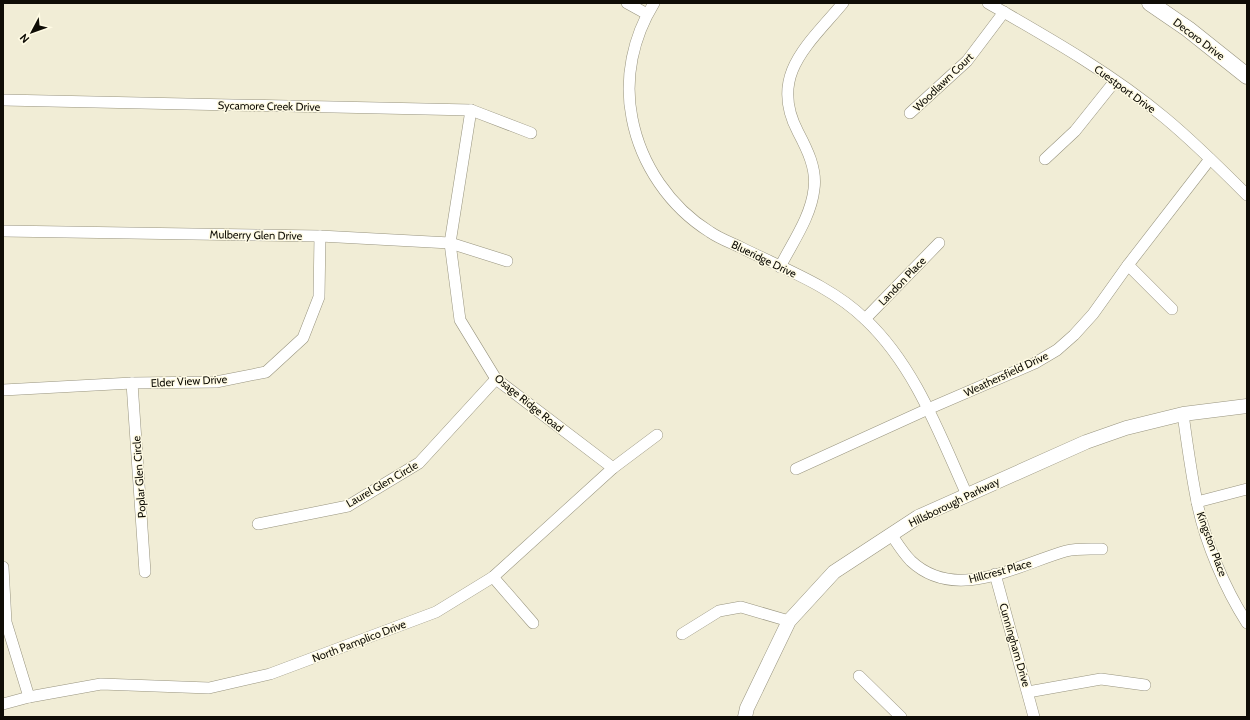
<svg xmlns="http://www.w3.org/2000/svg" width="1250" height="720" font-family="Cabin,sans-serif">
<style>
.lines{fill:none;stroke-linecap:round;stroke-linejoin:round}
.minor-casing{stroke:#98947f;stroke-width:12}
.tertiary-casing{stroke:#98947f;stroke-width:15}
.secondary-casing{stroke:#98947f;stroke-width:17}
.minor{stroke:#fff;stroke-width:11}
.tertiary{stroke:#fff;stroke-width:14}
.secondary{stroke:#fff;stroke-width:16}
.labels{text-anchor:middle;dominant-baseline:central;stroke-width:3;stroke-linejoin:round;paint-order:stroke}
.street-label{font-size:11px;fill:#0f0d06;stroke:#fffbe4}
</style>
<rect width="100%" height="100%" fill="#f1edd6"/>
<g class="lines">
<defs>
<g id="minor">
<polyline points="627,3 647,14"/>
<path d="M654,3C633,37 624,78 632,118C641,165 670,207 710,232C720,239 732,243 742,248C784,269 831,286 865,319C915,366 939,433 967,495"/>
<path d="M988,3C1049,38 1111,73 1165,118C1194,142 1221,169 1247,195"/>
<polyline points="3,100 471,110 531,133"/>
<polyline points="471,110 450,243 460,320 496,379 613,468"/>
<polyline points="910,113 967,61 1004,12"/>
<polyline points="1045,159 1075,131 1115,81"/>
<polyline points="3,231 320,236 450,243 507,261"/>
<polyline points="1128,265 1172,309"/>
<path d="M780,267C792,243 811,217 814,189C817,169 807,149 798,132C768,75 809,44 843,3"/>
<polyline points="865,319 939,243"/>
<polyline points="132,383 145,572"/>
<polyline points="3,390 132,383 216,382 266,372 303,338 319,297 320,236"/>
<path d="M1183,414C1187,443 1191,473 1197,502C1205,542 1225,589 1247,623"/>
<polyline points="796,469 928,409 1035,363 1057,350 1074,335 1093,314 1128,265 1210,159"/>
<polyline points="1197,502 1247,489"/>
<polyline points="258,524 348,506 419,463 496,379"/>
<path d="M891,534C897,543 903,553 911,561C956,603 1017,565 1066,551C1077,548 1091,549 1102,549"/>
<polyline points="3,567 6,622 29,697"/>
<polyline points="995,574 1034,717"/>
<polyline points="493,577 533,623"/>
<polyline points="682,634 719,611 741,607 789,621"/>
<polyline points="859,676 901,717"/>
<polyline points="1028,692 1101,679 1145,685"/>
<polyline points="3,704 29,697 101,684 209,688 270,674 436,612 493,577 613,468 657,435"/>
</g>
<polyline id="tertiary" points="745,717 747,708 789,621 834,572 918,517 1086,442 1126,428 1183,414 1247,406"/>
<polyline id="secondary" points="1150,3 1188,29 1247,76"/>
</defs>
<use href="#minor" class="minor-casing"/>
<use href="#tertiary" class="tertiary-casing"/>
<use href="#secondary" class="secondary-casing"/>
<use href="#minor" class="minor"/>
<use href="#tertiary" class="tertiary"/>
<use href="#secondary" class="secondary"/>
</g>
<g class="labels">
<g class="street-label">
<text transform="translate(1199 39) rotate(37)">Decoro Drive</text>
<text transform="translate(943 82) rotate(-44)">Woodlawn Court</text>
<text transform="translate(1125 89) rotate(36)">Cuestport Drive</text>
<text transform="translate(269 106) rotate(1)">Sycamore Creek Drive</text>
<text transform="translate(256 235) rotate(1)">Mulberry Glen Drive</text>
<text transform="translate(764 259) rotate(26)">Blueridge Drive</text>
<text transform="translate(902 281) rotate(-46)">Landon Place</text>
<text transform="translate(1006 374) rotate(-25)">Weathersfield Drive</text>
<text transform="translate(189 381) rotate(-3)">Elder View Drive</text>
<text transform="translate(529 403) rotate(39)">Osage Ridge Road</text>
<text transform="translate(139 477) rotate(-94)">Poplar Glen Circle</text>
<text transform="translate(382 484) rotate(-30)">Laurel Glen Circle</text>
<text transform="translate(954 502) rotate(-26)">Hillsborough Parkway</text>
<text transform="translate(1212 544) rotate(70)">Kingston Place</text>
<text transform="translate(1000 571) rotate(-15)">Hillcrest Place</text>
<text transform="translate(359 641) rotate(-21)">North Pamplico Drive</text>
<text transform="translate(1015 645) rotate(74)">Cunningham Drive</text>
</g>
</g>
<rect width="1250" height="720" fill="none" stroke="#0f0d06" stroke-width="8"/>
<g transform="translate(32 32) rotate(229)" stroke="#fffbe4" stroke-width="3" paint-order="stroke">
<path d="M0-3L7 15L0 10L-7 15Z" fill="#0f0d06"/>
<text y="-6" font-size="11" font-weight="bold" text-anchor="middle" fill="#0f0d06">N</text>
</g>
</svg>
